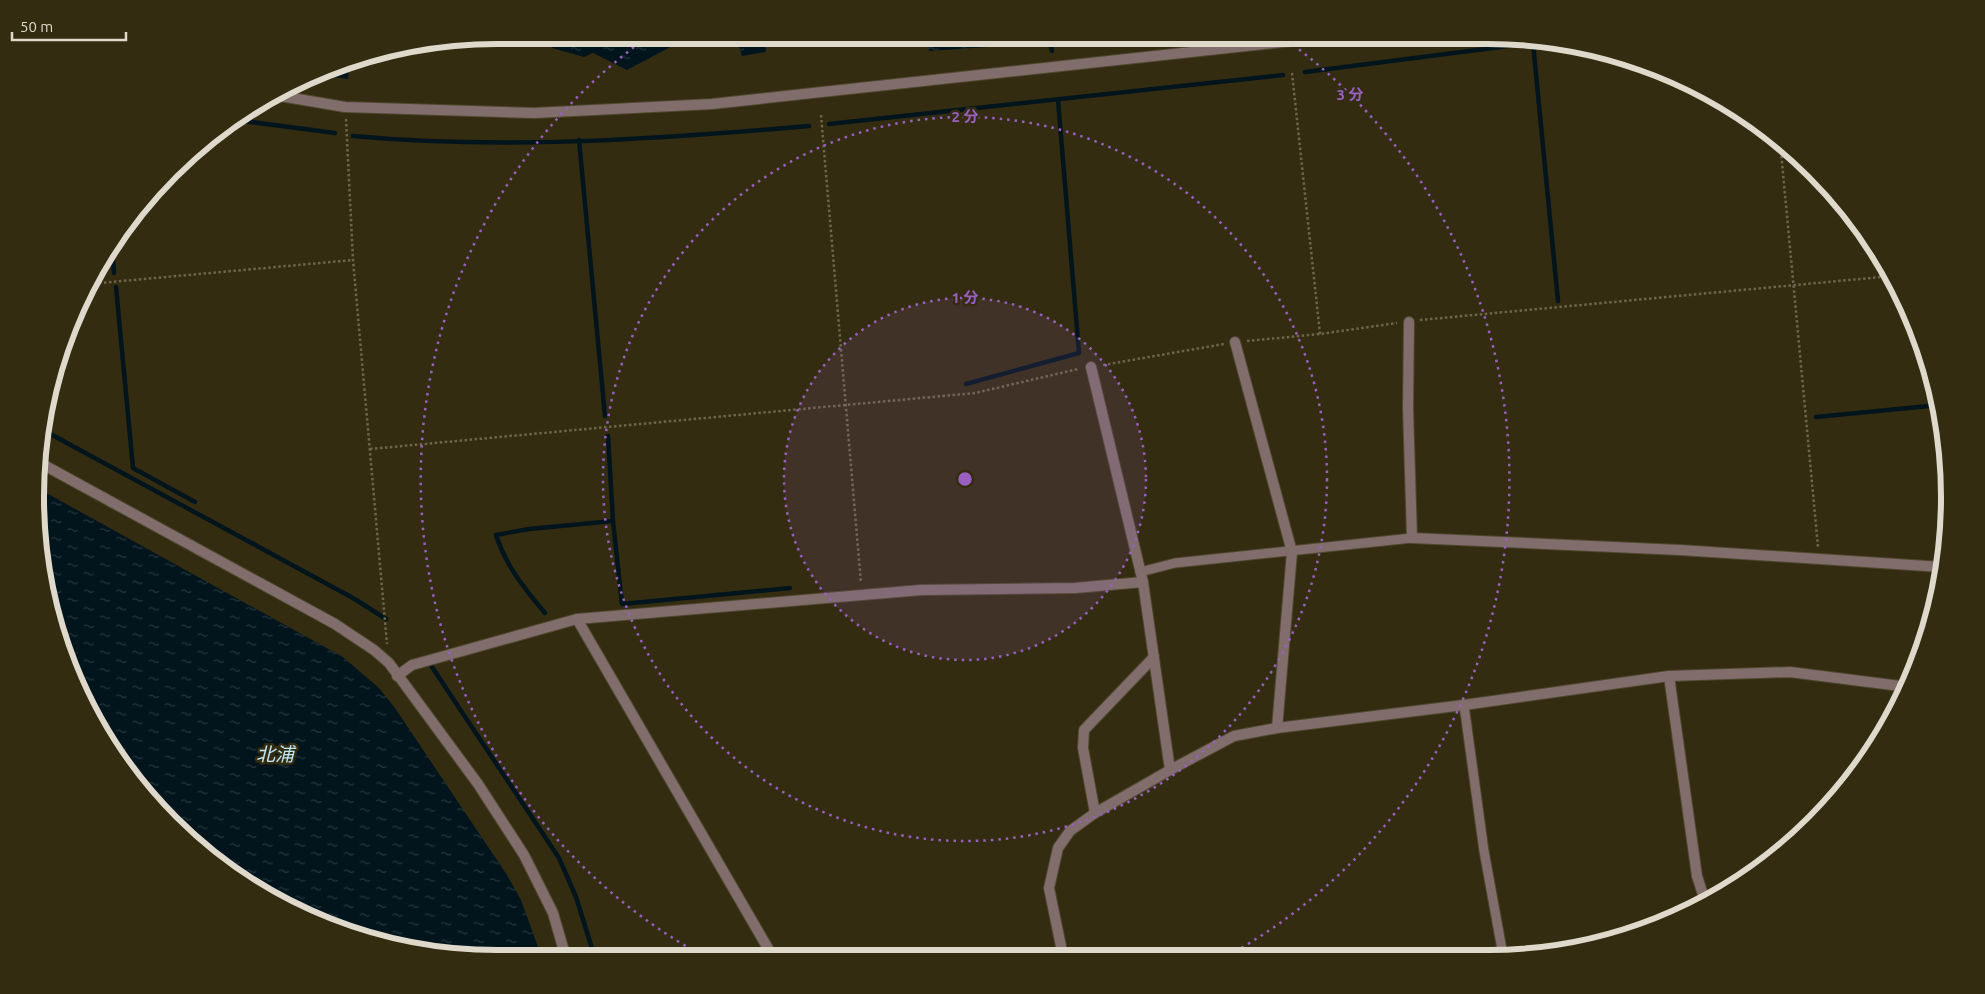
<svg xmlns="http://www.w3.org/2000/svg" width="1985" height="994" font-family="Ubuntu,'Noto Sans JP',sans-serif">
<style>
.water{fill:url(#water-ripples)}
.lines{fill:none;stroke-linecap:round;stroke-linejoin:round}
.stream{stroke:#02151d;stroke-width:4.5}
.service-casing{stroke:#4f482f;stroke-width:11}
.minor-casing{stroke:#4f482f;stroke-width:12}
.path{stroke:#6d664f;stroke-width:2.5;stroke-dasharray:2.5 2.5;stroke-linecap:butt}
.service{stroke:#806d6c;stroke-width:9}
.minor{stroke:#806d6c;stroke-width:10}
.ring{fill:none;stroke:#9960c2;stroke-width:2.5;stroke-dasharray:2.5 5}
.labels{text-anchor:middle;dominant-baseline:central;stroke-width:5;stroke-linejoin:round;paint-order:stroke}
.water-label{font-size:19px;font-style:italic;fill:#bde6f8;stroke:#342c11}
.rim{fill:none;stroke:#ded9ca;stroke-width:6}
.centre{fill:#9960c2;stroke:#342c11;stroke-width:2.5}
.ring-label{font-size:15px;text-anchor:middle;font-weight:bold;fill:#9960c2;stroke:#342c11;stroke-width:5;stroke-linejoin:round;paint-order:stroke}
</style>
<defs>
<pattern id="water-ripples" width="26" height="14" patternUnits="userSpaceOnUse" patternTransform="scale(1.25)"><rect width="26" height="14" fill="#02151d"/><path d="M2 4q2-2 4 0t4 0M15 11q2-2 4 0t4 0" fill="none" stroke="#26363c"/></pattern>
</defs>
<rect width="100%" height="100%" fill="#342c11"/>
<g class="water">
<polygon points="497,35 764,35 766,52 742,56 738,44 686,39 627,70 593,53 584,57 552,48 554,37 522,39 521,45 489,40 484,42 475,39"/>
<path d="M772,35H834C815,50 792,43 772,35Z"/>
<polygon points="928,35 1151,36 929,51"/>
<polygon points="350,59 348,79 319,75 348,60"/>
<polygon points="41,490 343,657 379,688 395,708 507,875 521,900 542,958 467,958 378,943 293,911 170,823 83,701 39,557"/>
</g>
<g class="lines">
<g class="stream">
<polyline points="1049,38 1052,51"/>
<polyline points="1533,43 1558,301"/>
<polyline points="1305,72 1547,41"/>
<polyline points="236,120 335,133"/>
<polyline points="829,124 1283,75"/>
<path d="M353,136C505,150 658,139 809,126"/>
<polyline points="579,140 605,416"/>
<polyline points="112,242 114,273"/>
<polyline points="116,287 133,468 195,502"/>
<polyline points="966,384 1079,353 1058,100"/>
<polyline points="1816,417 1939,405"/>
<polyline points="43,430 353,598 386,619"/>
<polyline points="608,436 613,521 622,604 790,588"/>
<path d="M545,613C524,588 506,566 496,535L529,529L613,521"/>
<polyline points="430,664 559,858 576,897 595,958"/>
</g>
<defs>
<g id="service">
<polyline points="1140,572 1175,563 1412,538"/>
<polyline points="1464,705 1484,851 1503,955"/>
</g>
<g id="minor">
<polyline points="280,96 345,107 534,113 712,104 1338,36"/>
<polyline points="1409,322 1408,408 1412,538 1680,550 1942,567"/>
<polyline points="1235,342 1292,552 1277,728"/>
<polyline points="1091,367 1143,582 1170,770"/>
<polyline points="42,464 335,624 374,650 389,663 478,784 524,855 553,913 566,958"/>
<polyline points="577,619 773,957"/>
<polyline points="397,676 412,665 577,619 921,590 1075,588 1143,582"/>
<polyline points="1669,676 1697,876 1705,901"/>
<polyline points="1095,813 1083,748 1084,730 1154,657"/>
<polyline points="1063,956 1049,888 1058,848 1070,831 1095,813 1170,770 1234,736 1277,728 1464,705 1669,676 1790,672 1908,687"/>
</g>
</defs>
<use href="#service" class="service-casing"/>
<use href="#minor" class="minor-casing"/>
<g class="path">
<polyline points="1292,73 1320,334"/>
<polyline points="821,115 861,583"/>
<polyline points="346,119 353,260 387,644"/>
<polyline points="1780,141 1818,547"/>
<polyline points="89,284 353,260"/>
<polyline points="1420,320 1892,276"/>
<polyline points="1247,341 1320,334 1397,323"/>
<polyline points="1103,365 1224,344"/>
<polyline points="370,449 975,393 1078,369"/>
</g>
<use href="#service" class="service"/>
<use href="#minor" class="minor"/>
</g>
<circle cx="965" cy="479" r="181" fill="#9960c2" fill-opacity=".12"/>
<g class="ring">
<circle cx="965" cy="479" r="181"/>
<circle cx="965" cy="479" r="362"/>
<path d="M705 957A544 544 0 0 1 649 36M1281 36A544 544 0 0 1 1229 955"/>
</g>
<g class="labels">
<g class="water-label">
<text x="275" y="754">北浦</text>
</g>
</g>
<path d="M0 0H1985V994H0ZM497 44H1488A453 453 0 0 1 1941 497V497A453 453 0 0 1 1488 950H497A453 453 0 0 1 44 497V497A453 453 0 0 1 497 44Z" fill="#342c11" fill-rule="evenodd"/>
<path class="rim" d="M497 44H1488A453 453 0 0 1 1941 497V497A453 453 0 0 1 1488 950H497A453 453 0 0 1 44 497V497A453 453 0 0 1 497 44Z"/>
<circle cx="965" cy="479" r="8" class="centre"/>
<g class="ring-label">
<text x="1350" y="100">3 分</text>
<text x="965" y="122">2 分</text>
<text x="965" y="303">1 分</text>
</g>
<path d="M12 32v8h114v-8" fill="none" stroke="#ded9ca" stroke-width="2.5"/>
<text x="20" y="32" font-size="15" fill="#ded9ca" stroke="#342c11" stroke-width="4" paint-order="stroke">50 m</text>
</svg>
